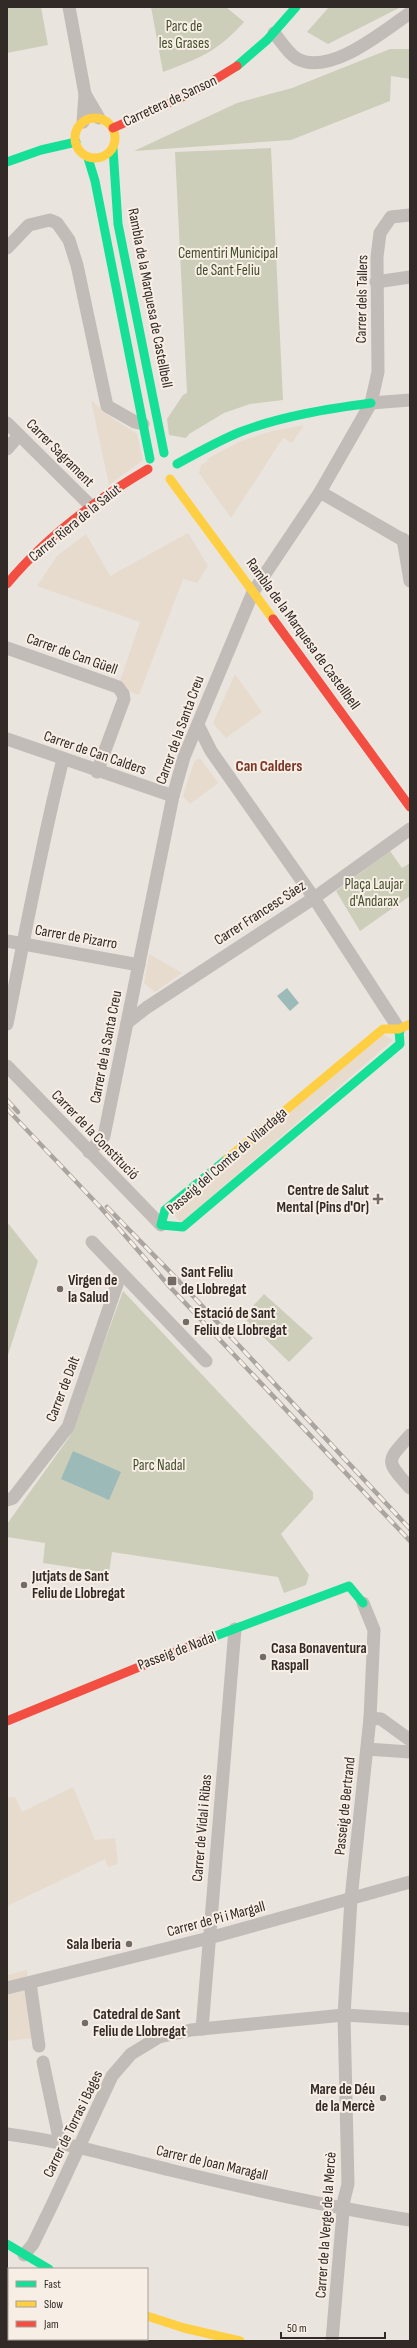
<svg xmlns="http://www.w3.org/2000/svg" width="417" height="2348" font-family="'Sofia Sans Condensed',sans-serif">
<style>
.green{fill:#ccceb9}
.plaza{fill:#e7dbce}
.water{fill:#9cbbb8}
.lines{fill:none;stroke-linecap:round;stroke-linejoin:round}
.street{stroke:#c2bcb8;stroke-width:13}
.fast{stroke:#16e098;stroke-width:9}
.slow{stroke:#ffcf43;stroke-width:9}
.jam{stroke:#f24e42;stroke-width:9}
.rail-casing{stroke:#aaa5a1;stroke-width:4.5}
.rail{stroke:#f7eee5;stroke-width:3;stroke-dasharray:9;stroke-linecap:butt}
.poi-dot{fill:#726b66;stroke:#f7eee5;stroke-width:1.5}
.labels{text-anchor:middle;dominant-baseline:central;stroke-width:4;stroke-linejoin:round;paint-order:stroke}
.park-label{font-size:15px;fill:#444e2d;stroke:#f7eee5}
.street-label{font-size:15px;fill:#322a26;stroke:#f7eee5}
.poi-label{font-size:15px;font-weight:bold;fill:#322a26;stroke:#f7eee5;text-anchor:start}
.neighbourhood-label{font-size:16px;font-weight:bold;fill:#7a3627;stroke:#f7eee5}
</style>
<rect width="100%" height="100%" fill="#eae4de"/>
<g class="green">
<polygon points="7,7 41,7 48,45 7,53"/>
<path d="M151,7H226L244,22C217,52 200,58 163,72Z"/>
<polygon points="329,7 401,7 328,44 307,32"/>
<polygon points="390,49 410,49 410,79 391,76 390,101 291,140 134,151 237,103 292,88"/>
<polygon points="271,148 283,400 250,404 224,413 189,434 186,438 169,435 167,419 183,395 187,393 175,152"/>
<polygon points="390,851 402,868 410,863 410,896 360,931 336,891"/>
<polygon points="7,1222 38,1261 7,1358"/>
<polygon points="123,1291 313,1492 313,1499 281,1534 309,1575 306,1585 284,1593 278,1577 112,1552 109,1573 43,1563 45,1543 7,1537 7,1524 70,1436"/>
<polygon points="264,1294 313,1338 289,1362 243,1317"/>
</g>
<g class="plaza">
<polygon points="91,400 111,417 137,434 143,460 109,485"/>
<polygon points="304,425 292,443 283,438 231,518 199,473 201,465 208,461 207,459 241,441 272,431"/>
<polygon points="188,533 208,566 197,583 183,579 139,695 118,687 140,622 37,586 57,556 86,534 110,576"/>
<polygon points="235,674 262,712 226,738 213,723"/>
<polygon points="200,758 218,783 190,804 183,796 194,762"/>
<polygon points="149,954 182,973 155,992 144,983"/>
<polygon points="381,1033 393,1040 181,1223 171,1211"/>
<polygon points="73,1787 95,1840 115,1838 118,1864 108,1867 105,1859 7,1906 7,1798 15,1797 22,1812"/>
<polygon points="27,1970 34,2038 7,2041 7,1975"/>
</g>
<g class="water">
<polygon points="287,988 299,1003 290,1011 277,996"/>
<polygon points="73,1451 121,1472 109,1500 61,1479"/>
</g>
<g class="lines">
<g class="street">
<polyline points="69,7 85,94 83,122"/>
<path d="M274,33C280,40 288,53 296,58C329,78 383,31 410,13"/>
<polyline points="85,94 99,118"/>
<polyline points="7,248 29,225 50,220 57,223 69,240 77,265 107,406 135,422 143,424"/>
<polyline points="376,282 410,277"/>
<polyline points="371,403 410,400"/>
<polyline points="7,423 91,506"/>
<polyline points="7,449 19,435"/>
<polyline points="320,492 410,544"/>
<polyline points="403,539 410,581"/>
<polyline points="7,648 118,687 123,694"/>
<polyline points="198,725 211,751 314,898 399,1029"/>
<polyline points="7,739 173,796"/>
<polyline points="97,772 124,699 123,694"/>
<polyline points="7,941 139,965"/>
<polyline points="127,1023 146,1008 314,898 410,829"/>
<path d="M7,1024C25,935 41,846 63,759"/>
<polyline points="7,1066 161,1225"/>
<polyline points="89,1152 104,1136 173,796 184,757 253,592 320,492 371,403 378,372 377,257 380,233 391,217 410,215"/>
<polyline points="92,1242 206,1361"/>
<path d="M410,1435C386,1462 385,1460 410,1488"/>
<polyline points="7,1500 13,1498 68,1427 121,1273"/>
<polyline points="370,1718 381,1719 410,1740"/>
<polyline points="367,1749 410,1752"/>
<polyline points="30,1983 39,2046"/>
<polyline points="7,1988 209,1938 410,1882"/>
<polyline points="202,2029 235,1629"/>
<polyline points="43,2062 60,2143"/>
<path d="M7,2134C63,2141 115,2157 170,2170C249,2189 329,2207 410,2220"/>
<polyline points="24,2255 33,2244 52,2205 112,2076 131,2054 159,2037 191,2030 344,2015 410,2019"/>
<polyline points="86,2341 86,2339"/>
<polyline points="332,2341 344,2200 348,2184 344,2015 351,1899 370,1718 374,1630 363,1603"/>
</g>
<g class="fast">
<polyline points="237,66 267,40 296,7"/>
<polyline points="113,149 118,224 164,453"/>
<polyline points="88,158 95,181 150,459"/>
<polyline points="7,162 41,150 76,142"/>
<path d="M177,464C197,453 218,441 240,432C282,416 327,409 371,403"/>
<polyline points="227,1159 165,1210 161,1225 183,1227 400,1044 399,1029"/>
<polyline points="210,1638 349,1586 363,1603"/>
<polyline points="7,2244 49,2269"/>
</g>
<g class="slow">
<circle cx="95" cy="138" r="20"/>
<polyline points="170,479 273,619"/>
<polyline points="227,1159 383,1029 399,1029 410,1024"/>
<polyline points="147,2316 184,2328 240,2341"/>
</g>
<g class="jam">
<polyline points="113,128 198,90 237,66"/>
<path d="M7,584C45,538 97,499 148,469"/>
<polyline points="273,619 410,807"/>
<polyline points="7,1721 210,1638"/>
</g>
<defs>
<g id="rail">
<polyline points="7,1100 18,1112"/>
<polyline points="7,1109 101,1208 170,1287 410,1541"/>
<polyline points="107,1207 177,1279 410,1529"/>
</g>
</defs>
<use href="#rail" class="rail-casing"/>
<use href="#rail" class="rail"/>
</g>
<g class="poi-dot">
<path d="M376 1193h4v4h4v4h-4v4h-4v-4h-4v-4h4z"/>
<rect x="167" y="1276" width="10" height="10" rx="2"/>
<circle cx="60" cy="1289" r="4"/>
<circle cx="186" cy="1322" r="4"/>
<circle cx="24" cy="1585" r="4"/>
<circle cx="263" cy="1657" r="4"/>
<circle cx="129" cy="1944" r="4"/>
<circle cx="85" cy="2023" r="4"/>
<circle cx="383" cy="2098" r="4"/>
</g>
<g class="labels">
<g class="park-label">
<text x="184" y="26">Parc de<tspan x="184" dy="17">les Grases</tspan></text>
<text x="228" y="253">Cementiri Municipal<tspan x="228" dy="17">de Sant Feliu</tspan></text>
<text x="374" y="884">Plaça Laujar<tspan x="374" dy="17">d'Andarax</tspan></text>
<text x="159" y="1465">Parc Nadal</text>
</g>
<g class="street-label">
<text transform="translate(170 101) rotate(-25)">Carretera de Sanson</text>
<text transform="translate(150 298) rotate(79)">Rambla de la Marquesa de Castellbell</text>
<text transform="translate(362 299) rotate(-89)">Carrer dels Tallers</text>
<text transform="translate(60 453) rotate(45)">Carrer Sagrament</text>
<text transform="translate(75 523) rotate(-39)">Carrer Riera de la Salut</text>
<text transform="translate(303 634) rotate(54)">Rambla de la Marquesa de Castellbell</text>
<text transform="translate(72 654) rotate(20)">Carrer de Can Güell</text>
<text transform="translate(180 730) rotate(-70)">Carrer de la Santa Creu</text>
<text transform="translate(95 753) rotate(19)">Carrer de Can Calders</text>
<text transform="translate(260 913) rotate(-33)">Carrer Francesc Sáez</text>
<text transform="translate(76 937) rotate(10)">Carrer de Pizarro</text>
<text transform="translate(106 1047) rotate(-79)">Carrer de la Santa Creu</text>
<text transform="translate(95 1135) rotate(46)">Carrer de la Constitució</text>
<text transform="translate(227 1161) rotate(-41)">Passeig del Comte de Vilardaga</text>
<text transform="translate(63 1389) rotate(-69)">Carrer de Dalt</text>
<text transform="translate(177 1651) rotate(-21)">Passeig de Nadal</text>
<text transform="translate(345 1806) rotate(-84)">Passeig de Bertrand</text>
<text transform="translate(202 1828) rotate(-85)">Carrer de Vidal i Ribas</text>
<text transform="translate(216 1919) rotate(-15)">Carrer de Pi i Margall</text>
<text transform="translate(73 2124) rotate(-64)">Carrer de Torras i Bages</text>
<text transform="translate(212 2163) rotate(13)">Carrer de Joan Maragall</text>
<text transform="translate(326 2225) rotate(-86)">Carrer de la Verge de la Mercè</text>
</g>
<g class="poi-label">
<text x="369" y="1190" text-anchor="end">Centre de Salut<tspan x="369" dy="17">Mental (Pins d'Or)</tspan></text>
<text x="181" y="1272">Sant Feliu<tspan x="181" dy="17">de Llobregat</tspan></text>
<text x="68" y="1280">Virgen de<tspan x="68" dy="17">la Salud</tspan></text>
<text x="194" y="1313">Estació de Sant<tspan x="194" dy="17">Feliu de Llobregat</tspan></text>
<text x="32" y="1576">Jutjats de Sant<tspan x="32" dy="17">Feliu de Llobregat</tspan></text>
<text x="271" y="1648">Casa Bonaventura<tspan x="271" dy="17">Raspall</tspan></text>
<text x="121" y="1944" text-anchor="end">Sala Iberia</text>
<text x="93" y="2014">Catedral de Sant<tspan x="93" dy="17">Feliu de Llobregat</tspan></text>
<text x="375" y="2089" text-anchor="end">Mare de Déu<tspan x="375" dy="17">de la Mercè</tspan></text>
</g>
<g class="neighbourhood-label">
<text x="269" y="766">Can Calders</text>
</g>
</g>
<rect width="417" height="2348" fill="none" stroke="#322a26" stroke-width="16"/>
<rect x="8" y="2268" width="140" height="72" fill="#f7eee5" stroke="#a8a099"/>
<rect x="16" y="2281" width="20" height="6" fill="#16e098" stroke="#a8a099"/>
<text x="44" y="2288" font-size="12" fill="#322a26">Fast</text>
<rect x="16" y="2301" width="20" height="6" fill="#ffcf43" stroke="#a8a099"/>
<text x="44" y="2308" font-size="12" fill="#322a26">Slow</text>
<rect x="16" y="2321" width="20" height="6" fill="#f24e42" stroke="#a8a099"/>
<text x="44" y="2328" font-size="12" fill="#322a26">Jam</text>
<path d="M281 2332v6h104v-6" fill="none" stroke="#322a26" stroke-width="2"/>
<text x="287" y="2332" font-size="12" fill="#322a26" stroke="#f7eee5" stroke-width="3" paint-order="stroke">50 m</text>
</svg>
